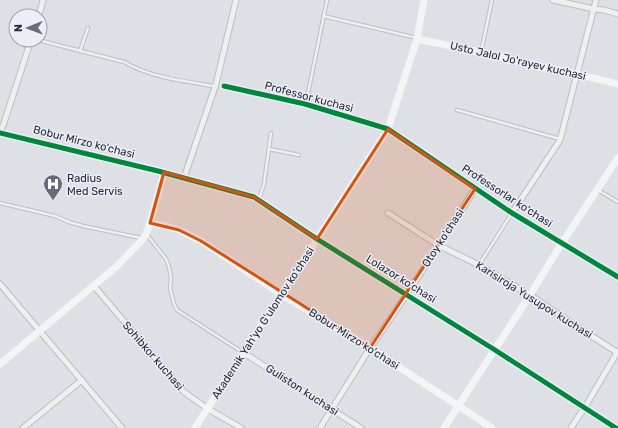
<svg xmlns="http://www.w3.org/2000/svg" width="618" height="428" font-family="Rubik,sans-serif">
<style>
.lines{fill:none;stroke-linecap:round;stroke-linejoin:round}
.lane-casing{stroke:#bdbec3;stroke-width:4.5}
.street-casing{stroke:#bdbec3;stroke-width:7}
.lane{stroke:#eeeff1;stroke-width:2.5}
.street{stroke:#eeeff1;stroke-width:5}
.secondary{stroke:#f3f4f5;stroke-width:7}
.cycleway-casing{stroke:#eceef5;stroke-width:8}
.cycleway{stroke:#00873e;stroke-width:5}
.marked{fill:#d55411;fill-opacity:0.2;stroke:#d55411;stroke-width:3;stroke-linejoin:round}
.labels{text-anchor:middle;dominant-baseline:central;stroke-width:3;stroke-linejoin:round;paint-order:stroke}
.street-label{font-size:11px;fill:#262b3e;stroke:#eceef5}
.poi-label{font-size:11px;fill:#262b3e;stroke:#eceef5;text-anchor:start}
</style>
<rect width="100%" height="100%" fill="#dfe0e5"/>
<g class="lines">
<defs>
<g id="lane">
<polyline points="323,16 417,38"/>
<path d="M38,40L124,62C152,78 184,81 214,86"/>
<polyline points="80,51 88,28"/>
<polyline points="481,52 492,0"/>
<polyline points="306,103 327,0"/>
<polyline points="457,110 560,139"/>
<polyline points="269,149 299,155"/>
<polyline points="598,190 618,202"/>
<polyline points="259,199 264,184 271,133"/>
<polyline points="0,203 55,216 69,222 83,226 141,238"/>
<polyline points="147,235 166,259 169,267 171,278 170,288 174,304 177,310 242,352"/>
<polyline points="479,265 512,213"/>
</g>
<g id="street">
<polyline points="553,0 594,9 604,10 618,14"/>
<polyline points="39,16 43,0"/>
<polyline points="224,86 305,104 388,129 512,213 618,277"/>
<polyline points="0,130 3,126 31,40"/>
<polyline points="184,178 216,84 236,0"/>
<polyline points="388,213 438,245 479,265 530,295 573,324 618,353"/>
<polyline points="512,213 560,140 596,0"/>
<polyline points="317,239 495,350 616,428"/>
<polyline points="0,284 122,428"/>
<polyline points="94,286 184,392 208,409 241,428"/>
<polyline points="244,353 361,428"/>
<polyline points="23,428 82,380"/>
<polyline points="320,428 370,348 407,294 475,189"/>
<polyline points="571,428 585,407 618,351"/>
</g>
</defs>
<use href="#lane" class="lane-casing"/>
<use href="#street" class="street-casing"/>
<use href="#lane" class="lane"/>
<use href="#street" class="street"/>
<g class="secondary">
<polyline points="417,39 475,51 530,65 577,74 618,84"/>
<polyline points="0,133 158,171 254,197 317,239"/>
<polyline points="150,223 166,226 179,230 201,241 281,294 370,348 492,428"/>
<polyline points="0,364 117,266 143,239 146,234 150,223 164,172"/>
<polyline points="195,428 388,129 417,39 424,0"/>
<polyline points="444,428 530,295 562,243 618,158"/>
</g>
<defs>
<g id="cycleway">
<polyline points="224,86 305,104 388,129 512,213 618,277"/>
<polyline points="0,133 158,171 254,197 317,239 495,350 616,428"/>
</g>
</defs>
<use href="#cycleway" class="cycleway-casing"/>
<use href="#cycleway" class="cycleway"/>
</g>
<path class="marked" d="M388,129L475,189L370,348L201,241L179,230L150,223L164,172L254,197L317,239Z"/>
<defs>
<symbol id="hospital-pin" viewBox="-11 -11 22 30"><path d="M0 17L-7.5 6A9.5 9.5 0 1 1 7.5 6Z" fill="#676a78" stroke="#eceef5"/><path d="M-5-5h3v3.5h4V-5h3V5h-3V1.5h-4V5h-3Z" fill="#fff"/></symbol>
</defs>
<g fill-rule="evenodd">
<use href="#hospital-pin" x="42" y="173" width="22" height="30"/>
</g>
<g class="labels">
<g class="street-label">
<text transform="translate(518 61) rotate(13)">Usto Jalol Jo'rayev kuchasi</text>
<text transform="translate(309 97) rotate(15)">Professor kuchasi</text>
<text transform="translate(84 142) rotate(14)">Bobur Mirzo ko'chasi</text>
<text transform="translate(507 196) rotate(33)">Professorlar ko'chasi</text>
<text transform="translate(443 238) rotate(-57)">Otoy ko'chasi</text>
<text transform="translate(401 279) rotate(32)">Lolazor ko'chasi</text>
<text transform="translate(534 300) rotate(32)">Karisiroja Yusupov kuchasi</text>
<text transform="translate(263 323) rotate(-57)">Akademik Yah'yo G'ulomov ko'chasi</text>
<text transform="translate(354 339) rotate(32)">Bobur Mirzo ko'chasi</text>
<text transform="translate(153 356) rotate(49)">Sohibkor kuchasi</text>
<text transform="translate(302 390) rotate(33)">Guliston kuchasi</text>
</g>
<g class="poi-label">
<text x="67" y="178">Radius<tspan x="67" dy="13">Med Servis</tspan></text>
</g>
</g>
<g transform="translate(28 28) rotate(269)"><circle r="19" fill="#eceef5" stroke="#9da0ac"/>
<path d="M0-3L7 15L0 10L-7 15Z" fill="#676a78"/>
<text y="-6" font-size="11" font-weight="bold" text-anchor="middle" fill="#262b3e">N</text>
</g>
</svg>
